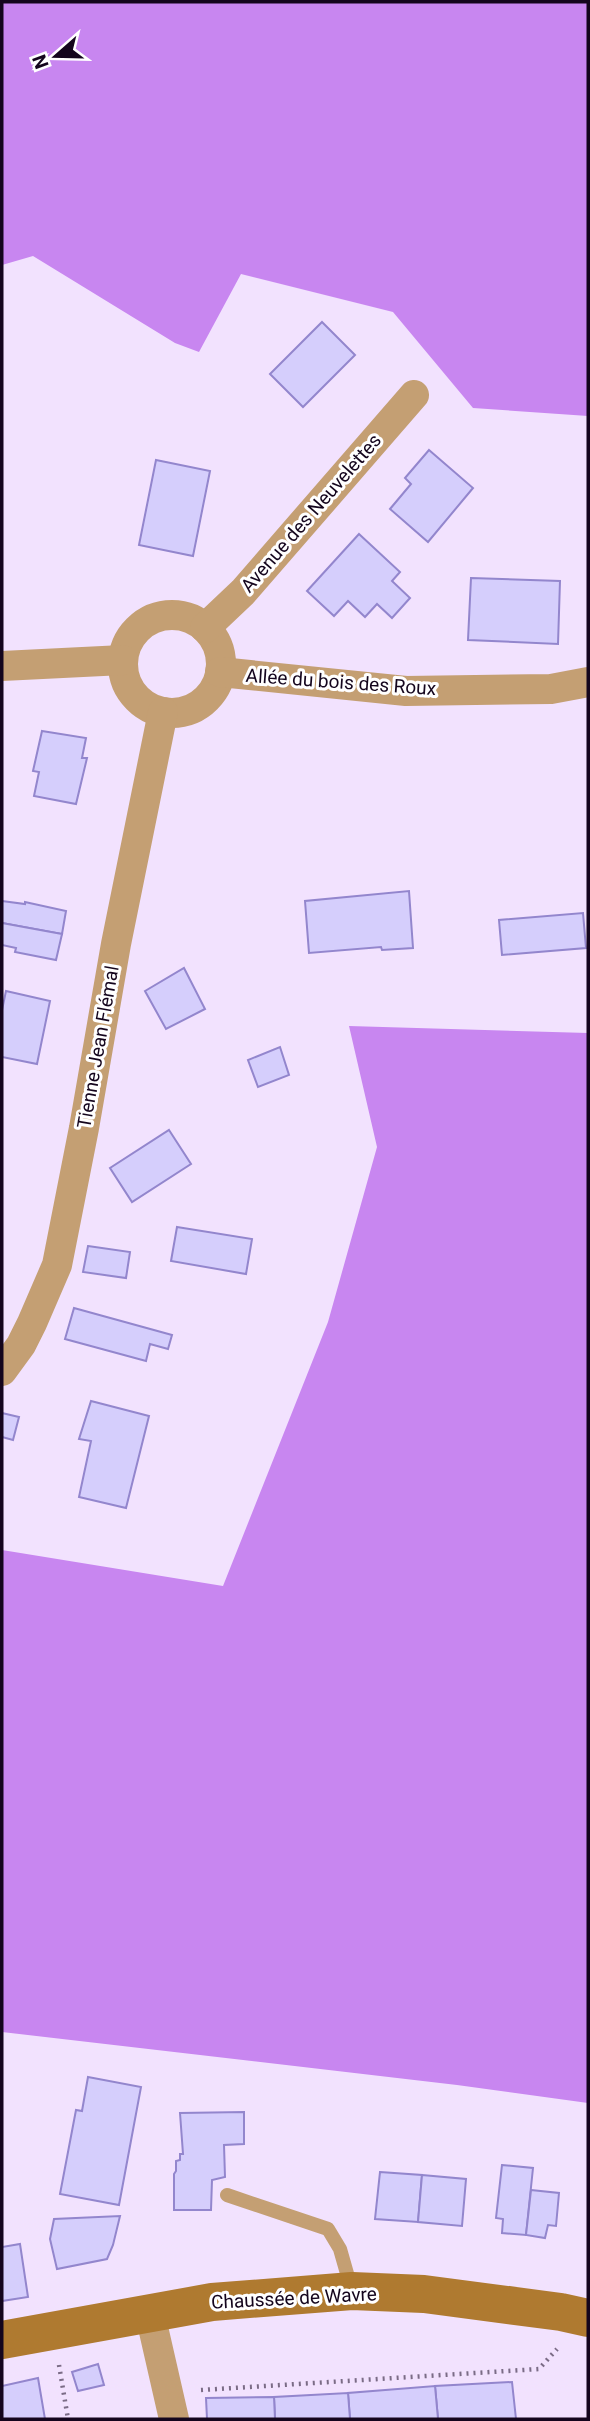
<svg xmlns="http://www.w3.org/2000/svg" width="590" height="2421" font-family="Roboto,sans-serif">
<style>
.forest{fill:#c886f0}
.building{fill:#d5cefc;stroke:#9386cd;stroke-width:2}
.lines{fill:none;stroke-linecap:round;stroke-linejoin:round}
.path{stroke:#7b6c86;stroke-width:4.5;stroke-dasharray:2 5;stroke-linecap:butt}
.lane{stroke:#c49f73;stroke-width:14}
.street{stroke:#c49f73;stroke-width:30}
.secondary{stroke:#af7a30;stroke-width:38}
.labels{text-anchor:middle;dominant-baseline:central;stroke-width:6;stroke-linejoin:round;paint-order:stroke}
.street-label{font-size:19px;fill:#14051d;stroke:#fff}
</style>
<rect width="100%" height="100%" fill="#f2e2fe"/>
<g class="forest">
<polygon points="2,2 588,2 588,416 473,408 393,312 241,274 199,352 175,343 33,256 2,265"/>
<polygon points="349,1026 588,1033 588,2103 457,2085 2,2032 2,1550 223,1586 328,1322 377,1147"/>
</g>
<g class="building">
<polygon points="322,322 355,355 303,407 270,374"/>
<polygon points="429,450 473,488 428,542 390,509 411,484 405,478"/>
<polygon points="156,460 210,471 193,556 139,545"/>
<polygon points="359,534 400,572 392,581 410,598 392,618 377,604 365,617 348,601 334,616 307,591"/>
<polygon points="471,578 560,581 558,644 468,640"/>
<polygon points="42,731 86,738 82,758 87,758 76,804 34,796 39,772 33,771"/>
<polygon points="409,891 413,948 382,950 381,947 309,953 305,901"/>
<polygon points="2,901 25,904 25,902 66,911 62,934 2,923"/>
<polygon points="583,913 586,948 502,955 499,920"/>
<polygon points="2,923 62,934 56,960 15,952 16,948 2,945"/>
<polygon points="184,968 205,1009 166,1029 145,991"/>
<polygon points="6,991 50,1001 37,1064 2,1057 2,1010"/>
<polygon points="280,1047 289,1075 258,1087 248,1060"/>
<polygon points="169,1130 191,1164 132,1202 110,1168"/>
<polygon points="177,1227 252,1239 246,1274 171,1261"/>
<polygon points="88,1246 130,1252 126,1278 83,1272"/>
<polygon points="74,1308 172,1335 168,1349 150,1344 146,1361 65,1339"/>
<polygon points="91,1401 149,1416 126,1508 79,1497 91,1441 79,1439"/>
<polygon points="2,1413 19,1417 13,1440 2,1437"/>
<polygon points="88,2077 141,2087 119,2205 60,2194 76,2110 82,2111"/>
<polygon points="244,2112 244,2144 224,2145 225,2177 212,2180 211,2210 174,2210 174,2174 176,2171 176,2161 180,2160 180,2154 183,2154 180,2113"/>
<polygon points="502,2165 533,2168 526,2235 502,2233 503,2219 496,2218"/>
<polygon points="380,2172 422,2175 418,2222 375,2219"/>
<polygon points="422,2175 466,2179 462,2226 418,2222"/>
<polygon points="531,2190 559,2193 556,2226 548,2225 545,2238 526,2235"/>
<polygon points="120,2216 113,2245 107,2259 57,2269 50,2239 54,2219"/>
<polygon points="20,2244 28,2297 2,2301 2,2247"/>
<polygon points="98,2364 104,2385 78,2391 72,2372"/>
<polygon points="38,2378 45,2419 2,2419 2,2386"/>
<polygon points="512,2382 516,2419 438,2419 435,2386"/>
<polygon points="435,2386 438,2419 350,2419 348,2393"/>
<polygon points="348,2393 350,2419 275,2419 274,2397"/>
<polygon points="274,2397 275,2419 207,2419 206,2398"/>
</g>
<g class="lines">
<g class="path">
<polyline points="59,2365 68,2419"/>
<polyline points="201,2390 539,2369 557,2349"/>
</g>
<polyline class="lane" points="227,2195 328,2229 340,2249 352,2291"/>
<g class="street">
<circle cx="172" cy="664" r="49"/>
<polyline points="205,628 243,592 414,395"/>
<polyline points="2,666 123,660"/>
<polyline points="220,672 406,691 551,689 588,682"/>
<polyline points="2,1371 21,1345 32,1323 57,1265 84,1128 116,944 163,712"/>
<polyline points="150,2314 174,2419"/>
</g>
<polyline class="secondary" points="2,2340 212,2302 352,2291 424,2294 561,2312 588,2318"/>
</g>
<g class="labels">
<g class="street-label">
<text transform="translate(311 513) rotate(-49)">Avenue des Neuvelettes</text>
<text transform="translate(341 682) rotate(4)">Allée du bois des Roux</text>
<text transform="translate(98 1047) rotate(-80)">Tienne Jean Flémal</text>
<text transform="translate(294 2298) rotate(-3)">Chaussée de Wavre</text>
</g>
</g>
<rect width="590" height="2421" fill="none" stroke="#14051d" stroke-width="7"/>
<g transform="translate(56 56) rotate(250)" stroke="#ffffff" stroke-width="5" paint-order="stroke">
<path d="M0-5L12 26L0 18L-12 26Z" fill="#14051d"/>
<text y="-10" font-size="19" font-weight="bold" text-anchor="middle" fill="#14051d">N</text>
</g>
</svg>
